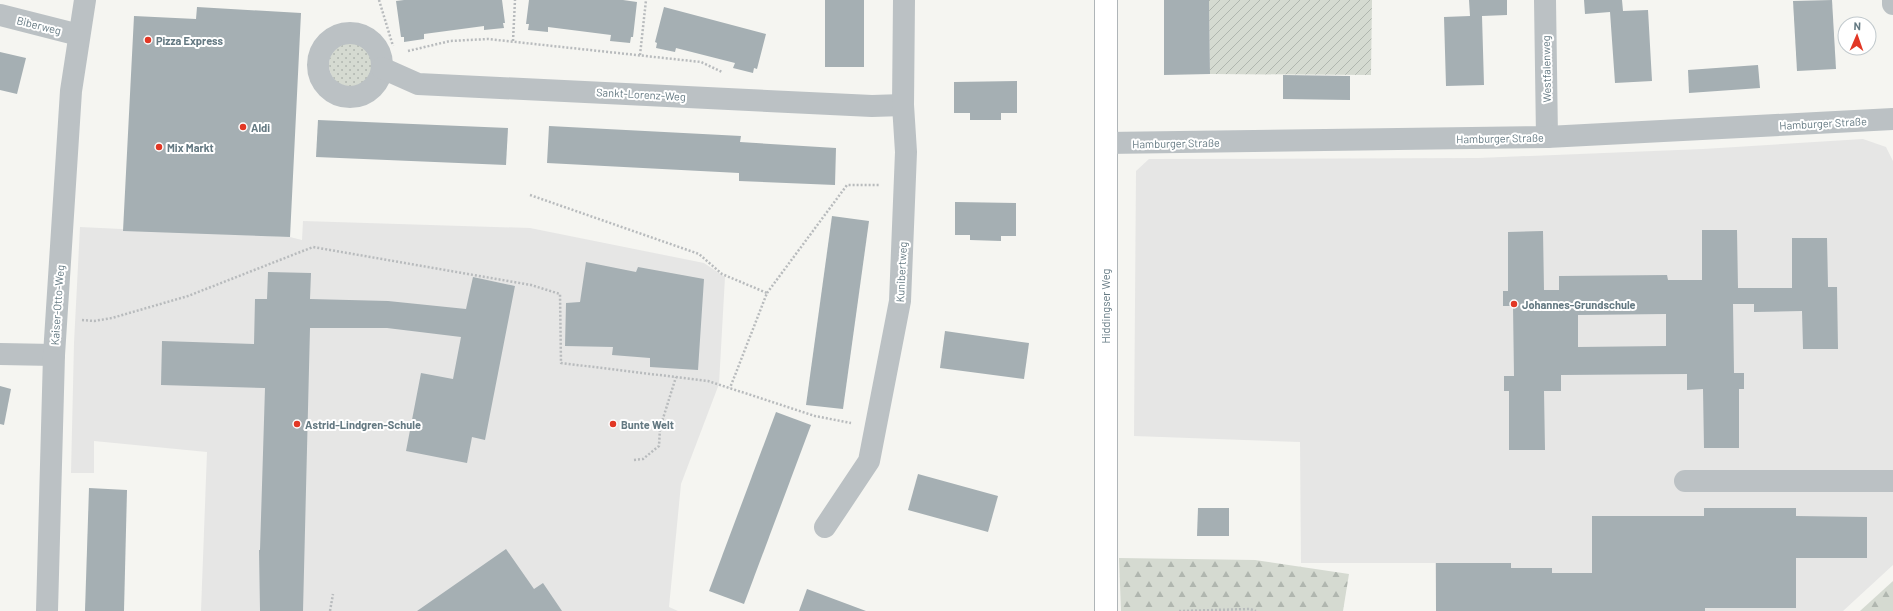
<svg xmlns="http://www.w3.org/2000/svg" width="1893" height="611" font-family="Barlow,sans-serif">
<style>
.built{fill:#e6e6e5}
.grass{fill:url(#grass-dots)}
.forest{fill:url(#forest-firs)}
.garden{fill:url(#garden-furrows)}
.building{fill:#a5afb3;fill-rule:evenodd}
.lines{fill:none;stroke-linecap:round;stroke-linejoin:round}
.major-casing{stroke:#afb5b8;stroke-width:24}
.path{stroke:#b8bbbd;stroke-width:2.5;stroke-dasharray:2 2;stroke-linecap:butt}
.minor{stroke:#bbc1c4;stroke-width:22}
.major{stroke:#fff;stroke-width:22}
.poi-dot{fill:#e23725;stroke:#fff;stroke-width:1.5}
.labels{text-anchor:middle;dominant-baseline:central;stroke-width:4;stroke-linejoin:round;paint-order:stroke}
.street-label{font-size:11px;fill:#647982;stroke:#fff}
.poi-label{font-size:11px;font-weight:bold;fill:#647982;stroke:#fff;text-anchor:start}
</style>
<defs>
<pattern id="grass-dots" width="8" height="8" patternUnits="userSpaceOnUse"><rect width="8" height="8" fill="#d5dad1"/><path d="M2 2h.1M6 6h.1" fill="none" stroke="#b0b6af" stroke-width="1.8" stroke-linecap="round"/></pattern>
<pattern id="forest-firs" width="22" height="20" patternUnits="userSpaceOnUse"><rect width="22" height="20" fill="#d5dad1"/><path d="M5 1l3.5 6h-7zM16 11l3.5 6h-7z" fill="#b0b6af"/></pattern>
<pattern id="garden-furrows" width="10" height="10" patternUnits="userSpaceOnUse"><rect width="10" height="10" fill="#d5dad1"/><path d="M-1 1l2-2M0 10L10 0M9 11l2-2" fill="none" stroke="#b0b6af"/></pattern>
</defs>
<rect width="100%" height="100%" fill="#f5f5f1"/>
<g class="built">
<polygon points="1863,139 1886,147 1893,161 1893,565 1843,611 1436,611 1435,563 1301,563 1300,442 1134,436 1136,171 1149,159 1478,158 1703,149"/>
<polygon points="303,221 530,228 704,263 725,277 719,384 681,484 669,607 678,611 201,611 207,452 94,441 94,473 71,473 74,343 80,227 290,237 302,240"/>
</g>
<circle class="grass" cx="351" cy="65" r="22"/>
<g class="forest">
<polygon points="1119,558 1255,560 1349,574 1343,611 1121,611"/>
<polygon points="1893,581 1893,611 1860,611"/>
</g>
<polygon class="garden" points="1209,0 1372,0 1371,75 1210,74"/>
<g class="building">
<polygon points="404,0 502,0 505,23 503,23 504,28 484,30 484,26 424,34 424,39 404,42 404,37 401,37 396,1"/>
<polygon points="529,0 623,0 637,2 633,37 631,37 630,43 610,41 611,35 548,27 548,32 528,30 529,24 526,24"/>
<rect x="825" y="0" width="39" height="67"/>
<polygon points="1164,0 1209,0 1210,74 1164,75"/>
<polygon points="1469,0 1507,0 1507,15 1482,16 1484,85 1446,86 1444,17 1470,16"/>
<polygon points="1584,0 1622,0 1623,11 1648,10 1652,81 1615,83 1610,12 1585,14"/>
<polygon points="1832,0 1836,69 1797,71 1793,1"/>
<polygon points="197,7 301,13 290,237 123,231 134,16 196,19"/>
<polygon points="664,7 766,34 757,69 754,68 753,73 733,68 735,63 676,48 675,52 656,48 657,43 655,42"/>
<polygon points="0,52 26,58 17,94 0,90"/>
<polygon points="1758,65 1760,88 1689,93 1688,70"/>
<polygon points="1283,75 1350,76 1350,100 1283,99"/>
<polygon points="1017,81 1017,113 1001,113 1001,120 970,120 970,113 954,113 954,82"/>
<polygon points="318,120 508,128 506,165 316,157"/>
<polygon points="549,126 741,136 740,142 836,148 835,185 739,181 739,173 547,163"/>
<polygon points="955,202 1016,203 1016,236 1001,236 1001,241 970,240 970,235 955,235"/>
<polygon points="832,216 869,221 843,409 806,405"/>
<path d="M1702,230H1737L1738,288H1792V238H1827L1828,287H1837L1838,349H1803L1802,311L1754,312V304H1733L1734,373H1744V389H1739V448H1704L1703,389L1687,390V374L1561,375V391H1544L1545,450H1509V391H1504V376H1514L1513,306H1503V291H1508V232L1543,231L1544,290H1559V276L1667,275L1668,280H1702ZM1666,314V346L1578,347V315Z"/>
<polygon points="586,262 636,272 638,267 704,279 698,370 650,367 650,358 612,355 613,347 565,346 566,303 580,302"/>
<polygon points="268,272 311,273 310,299 388,301 466,309 473,277 515,286 485,440 472,437 467,463 406,451 421,373 453,379 461,337 387,328 310,328 303,611 260,611 259,550 260,550 265,388 161,385 162,341 254,344 255,299 267,299"/>
<polygon points="945,331 1029,343 1024,379 940,368"/>
<polygon points="0,386 11,389 4,425 0,424"/>
<polygon points="776,412 811,425 744,604 709,591"/>
<polygon points="918,474 998,496 988,532 908,510"/>
<polygon points="89,488 127,490 124,611 85,611"/>
<polygon points="1198,508 1229,508 1229,536 1197,536"/>
<polygon points="1704,508 1796,508 1796,516 1867,517 1867,558 1796,558 1796,608 1705,608 1705,611 1436,611 1436,563 1511,563 1511,568 1552,568 1552,573 1592,573 1592,516 1704,516"/>
<polygon points="506,549 534,589 543,583 562,611 417,611"/>
<polygon points="807,589 866,611 799,611"/>
</g>
<g class="lines">
<defs>
<polyline id="major" points="1106,611 1106,0"/>
</defs>
<use href="#major" class="major-casing"/>
<g class="path">
<polyline points="379,0 393,46"/>
<polyline points="513,41 515,0"/>
<polyline points="408,51 450,41 488,39 701,62 722,72"/>
<polyline points="640,55 646,0"/>
<polyline points="530,195 699,254 722,274 767,293 730,388"/>
<polyline points="767,293 847,185 880,185"/>
<polyline points="82,320 94,321 112,318 188,296 313,247 531,285 560,294 561,363 708,381 815,416 851,423"/>
<polyline points="634,460 643,459 659,446 660,428 676,377"/>
<polyline points="330,611 333,594"/>
<polyline points="1179,611 1250,609 1256,611"/>
</g>
<g class="minor">
<polyline points="1545,0 1547,137"/>
<polyline points="1893,0 1893,4"/>
<polyline points="0,15 79,35"/>
<circle cx="350" cy="65" r="32"/>
<polyline points="382,68 418,84 872,106 903,105"/>
<polyline points="1106,143 1547,137 1893,119"/>
<polyline points="0,354 54,355"/>
<polyline points="1685,481 1893,481"/>
<polyline points="825,527 869,461 900,301 906,152 903,105 904,0"/>
<polyline points="47,611 54,355 71,91 85,0"/>
</g>
<use href="#major" class="major"/>
</g>
<g class="poi-dot">
<circle cx="148" cy="40" r="4"/>
<circle cx="243" cy="127" r="4"/>
<circle cx="159" cy="147" r="4"/>
<circle cx="1514" cy="304" r="4"/>
<circle cx="297" cy="424" r="4"/>
<circle cx="613" cy="424" r="4"/>
</g>
<g class="labels">
<g class="street-label">
<text transform="translate(39 25) rotate(14)">Biberweg</text>
<text transform="translate(1546 69) rotate(-91)">Westfalenweg</text>
<text transform="translate(641 94) rotate(3)">Sankt-Lorenz-Weg</text>
<text transform="translate(1823 123) rotate(-3)">Hamburger Straße</text>
<text transform="translate(1500 138) rotate(-1)">Hamburger Straße</text>
<text transform="translate(1176 143) rotate(-1)">Hamburger Straße</text>
<text transform="translate(901 272) rotate(-87)">Kunibertweg</text>
<text transform="translate(57 305) rotate(-86)">Kaiser-Otto-Weg</text>
<text transform="translate(1105 306) rotate(-90)">Hiddingser Weg</text>
</g>
<g class="poi-label">
<text x="156" y="40">Pizza Express</text>
<text x="251" y="127">Aldi</text>
<text x="167" y="147">Mix Markt</text>
<text x="1522" y="304">Johannes-Grundschule</text>
<text x="305" y="424">Astrid-Lindgren-Schule</text>
<text x="621" y="424">Bunte Welt</text>
</g>
</g>
<g transform="translate(1857 36) rotate(2)"><circle r="19" fill="#ffffff" stroke="#c1c9cd"/>
<path d="M0-3L7 15L0 10L-7 15Z" fill="#e23725"/>
<text y="-6" font-size="11" font-weight="bold" text-anchor="middle" fill="#647982">N</text>
</g>
</svg>
